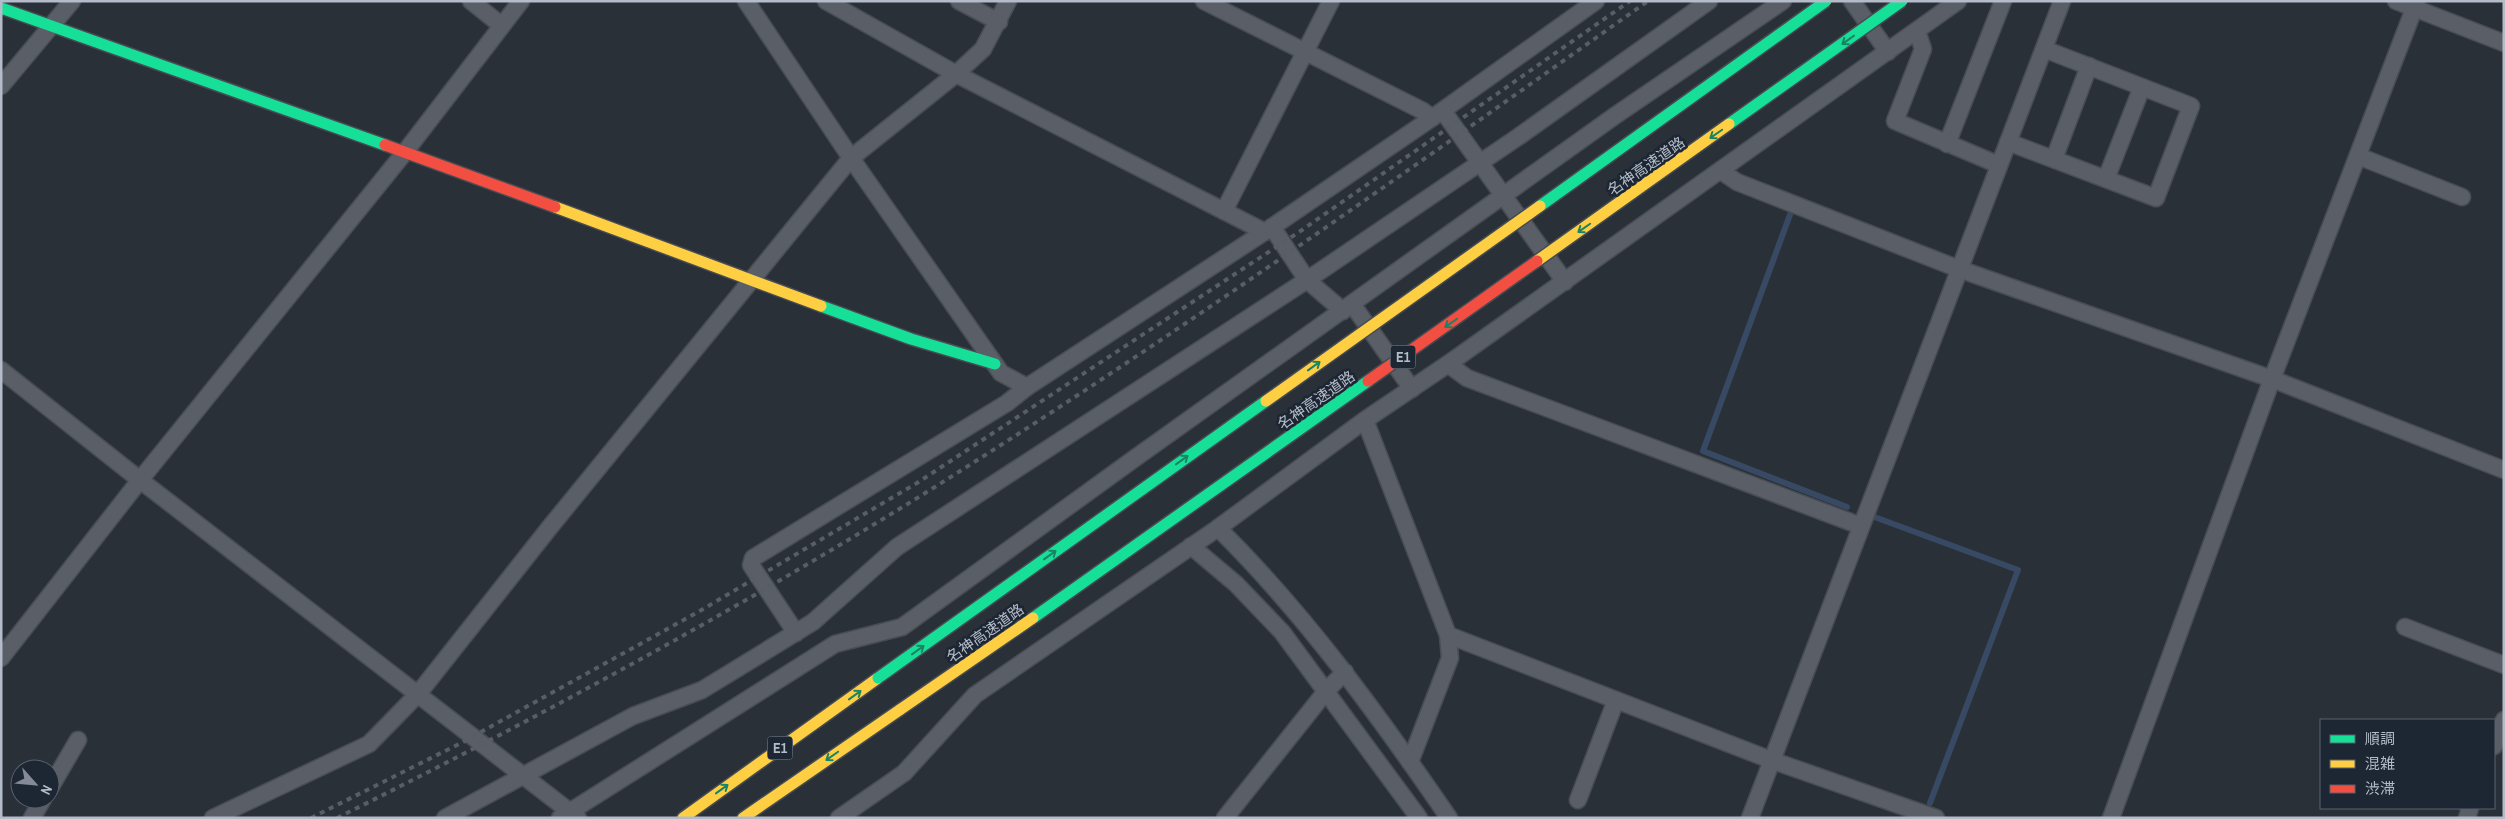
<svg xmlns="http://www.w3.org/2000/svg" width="2505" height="819" font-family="'Archivo Narrow','Noto Sans JP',sans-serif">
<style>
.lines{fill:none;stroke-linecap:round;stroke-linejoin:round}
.stream{stroke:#384963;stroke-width:6}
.street-casing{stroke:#484c53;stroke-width:19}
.fast-casing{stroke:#484c53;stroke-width:14}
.slow-casing{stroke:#484c53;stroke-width:14}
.jam-casing{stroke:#484c53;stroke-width:14}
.street{stroke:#5a5e66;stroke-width:16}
.fast{stroke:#16e098;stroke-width:11}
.slow{stroke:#ffcf43;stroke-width:11}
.jam{stroke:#f24e42;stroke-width:11}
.rail{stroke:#595d64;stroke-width:4;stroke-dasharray:5 5;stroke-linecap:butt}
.fast-bridge-casing{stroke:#474c53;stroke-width:14;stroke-linecap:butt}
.slow-bridge-casing{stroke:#474c53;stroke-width:14;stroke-linecap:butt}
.jam-bridge-casing{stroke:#474c53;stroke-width:14;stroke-linecap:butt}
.fast-bridge{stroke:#16e098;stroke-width:11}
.slow-bridge{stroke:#ffcf43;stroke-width:11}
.jam-bridge{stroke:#f24e42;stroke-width:11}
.oneway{stroke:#1a8366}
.labels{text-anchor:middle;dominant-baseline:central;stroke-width:5;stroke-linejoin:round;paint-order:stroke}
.shield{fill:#1d2633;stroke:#878f9c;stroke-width:1}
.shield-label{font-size:14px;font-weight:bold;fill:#b4bcc9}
.street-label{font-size:15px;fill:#b4bcc9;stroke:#1d2633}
</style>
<rect width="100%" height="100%" fill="#2a3038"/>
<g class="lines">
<g class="stream">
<polyline points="1791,212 1703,451 1847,507"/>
<polyline points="1869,515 2018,570 1930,803"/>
</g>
<defs>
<g id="street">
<polyline points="471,1 501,25"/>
<polyline points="746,1 851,158 1001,373 1027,387 1272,227 1432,118 1596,1"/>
<polyline points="826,1 956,74 1265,232"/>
<polyline points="959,1 999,22"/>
<polyline points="1204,1 1423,111 1432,118"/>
<polyline points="1852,1 1888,52"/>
<polyline points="2396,1 2504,43"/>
<polyline points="1917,31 1923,49 1895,121 1999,165"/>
<polyline points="1,86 72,1"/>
<polyline points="1443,111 1565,282"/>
<polyline points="2008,142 2156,198 2191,106 2044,49"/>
<polyline points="1947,144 2003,1"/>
<polyline points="2358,156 2462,197"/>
<polyline points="2054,159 2089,66"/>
<polyline points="1721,171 1737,182 1959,269 2272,379 2504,470"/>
<polyline points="2106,179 2142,87"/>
<polyline points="1224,211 1331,1"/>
<polyline points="1272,227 1307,280 1343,311"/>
<polyline points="1352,304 1412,389"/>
<polyline points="1448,364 1467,378 1861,526"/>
<polyline points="1,370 140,480 578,818"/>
<polyline points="1365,420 1448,635 1450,658 1410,762"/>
<path d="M1218,528C1306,615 1379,716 1449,818"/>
<polyline points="1191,546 1236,584 1282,632 1419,818"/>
<polyline points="2405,627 2504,665"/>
<polyline points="796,633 751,565 753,558 1007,403 1027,387"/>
<polyline points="1448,635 1771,760 1936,818"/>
<polyline points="1,658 140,480 405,152 521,1"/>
<polyline points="2494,746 2504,720"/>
<polyline points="50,788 78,740"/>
<polyline points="1578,800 1616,700"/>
<polyline points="32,818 43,799"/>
<polyline points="213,818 369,744 418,694 550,527 851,158 956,74 983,49 1008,1"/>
<polyline points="445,818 633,716 702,690 813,622 897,547 1307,280 1518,137 1709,1"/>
<polyline points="560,818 835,644 902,627 1131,461 1616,115 1783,1"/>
<polyline points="839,818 904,773 975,695 1218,528 1365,420 1448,364 1958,1"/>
<polyline points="1225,818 1327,690 1345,672"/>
<polyline points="1750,818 2062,1"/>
<polyline points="2111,818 2272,379 2417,1"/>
<polyline points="2467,818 2470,808"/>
</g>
<g id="fast">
<polyline points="1,8 385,145"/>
<polyline points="821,306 911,339 995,364"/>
</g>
<g id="slow">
<polyline points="555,207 821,306"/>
<polyline points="683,818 878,678"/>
<polyline points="743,818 901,709"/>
</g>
<polyline id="jam" points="385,145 555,207"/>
</defs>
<use href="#street" class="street-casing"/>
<use href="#fast" class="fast-casing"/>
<use href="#slow" class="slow-casing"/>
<use href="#jam" class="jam-casing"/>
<use href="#street" class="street"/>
<use href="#fast" class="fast"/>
<use href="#slow" class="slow"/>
<use href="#jam" class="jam"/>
<g class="rail">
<polyline points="311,818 461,743 698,612 917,483 1302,230 1630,1"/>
<path d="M337,818C536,719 733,612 922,495C1170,340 1409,170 1648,1"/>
</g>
<defs>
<g id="fast-bridge">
<polyline points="1729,124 1902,1"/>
<polyline points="1540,206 1826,1"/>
<polyline points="1033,618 1368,381"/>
<polyline points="878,678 1266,401"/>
</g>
<g id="slow-bridge">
<polyline points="1537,261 1729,124"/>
<polyline points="1266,401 1540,206"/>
<polyline points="901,709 1033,618"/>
</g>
<polyline id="jam-bridge" points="1368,381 1537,261"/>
</defs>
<use href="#fast-bridge" class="fast-bridge-casing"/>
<use href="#slow-bridge" class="slow-bridge-casing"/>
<use href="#jam-bridge" class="jam-bridge-casing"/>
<use href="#fast-bridge" class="fast-bridge"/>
<use href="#slow-bridge" class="slow-bridge"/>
<use href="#jam-bridge" class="jam-bridge"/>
</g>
<defs><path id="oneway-shaft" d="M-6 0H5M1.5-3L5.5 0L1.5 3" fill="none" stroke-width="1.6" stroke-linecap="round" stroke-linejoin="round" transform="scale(1.25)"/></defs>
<g class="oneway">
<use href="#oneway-shaft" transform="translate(1848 40) rotate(144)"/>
<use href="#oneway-shaft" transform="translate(1716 134) rotate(145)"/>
<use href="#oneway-shaft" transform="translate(1584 228) rotate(145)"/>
<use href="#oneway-shaft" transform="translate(1451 323) rotate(145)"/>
<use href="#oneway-shaft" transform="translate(1314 366) rotate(-36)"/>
<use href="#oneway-shaft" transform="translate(1182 460) rotate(-36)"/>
<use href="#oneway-shaft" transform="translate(1050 555) rotate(-36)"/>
<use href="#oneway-shaft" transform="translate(918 650) rotate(-36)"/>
<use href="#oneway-shaft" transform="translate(855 695) rotate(-36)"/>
<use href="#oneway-shaft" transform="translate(832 756) rotate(145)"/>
<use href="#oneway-shaft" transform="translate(722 789) rotate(-36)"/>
</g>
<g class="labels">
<g class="shield">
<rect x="1390.5" y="345.5" width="25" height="23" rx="4"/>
<rect x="767.5" y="736.5" width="25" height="23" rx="4"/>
</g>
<g class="shield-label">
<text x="1403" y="357">E1</text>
<text x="780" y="748">E1</text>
</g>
<g class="street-label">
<text transform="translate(1646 166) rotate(-35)">名神高速道路</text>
<text transform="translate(1316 400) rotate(-35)">名神高速道路</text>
<text transform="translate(985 633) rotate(-35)">名神高速道路</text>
</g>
</g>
<rect width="2505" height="819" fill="none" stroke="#b4bcc9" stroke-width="5"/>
<rect x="2320" y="719" width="175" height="90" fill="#1d2633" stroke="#59626f"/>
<rect x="2330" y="735" width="25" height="8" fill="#16e098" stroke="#59626f"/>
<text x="2365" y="744" font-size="15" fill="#b4bcc9">順調</text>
<rect x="2330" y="760" width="25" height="8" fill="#ffcf43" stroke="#59626f"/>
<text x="2365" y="769" font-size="15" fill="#b4bcc9">混雑</text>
<rect x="2330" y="785" width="25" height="8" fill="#f24e42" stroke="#59626f"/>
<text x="2365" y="794" font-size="15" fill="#b4bcc9">渋滞</text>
<g transform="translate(35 784) rotate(117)"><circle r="24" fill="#1d2633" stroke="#59626f"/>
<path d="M0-4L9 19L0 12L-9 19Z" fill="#848b96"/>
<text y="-8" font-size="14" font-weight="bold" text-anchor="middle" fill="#b4bcc9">N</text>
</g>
</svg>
